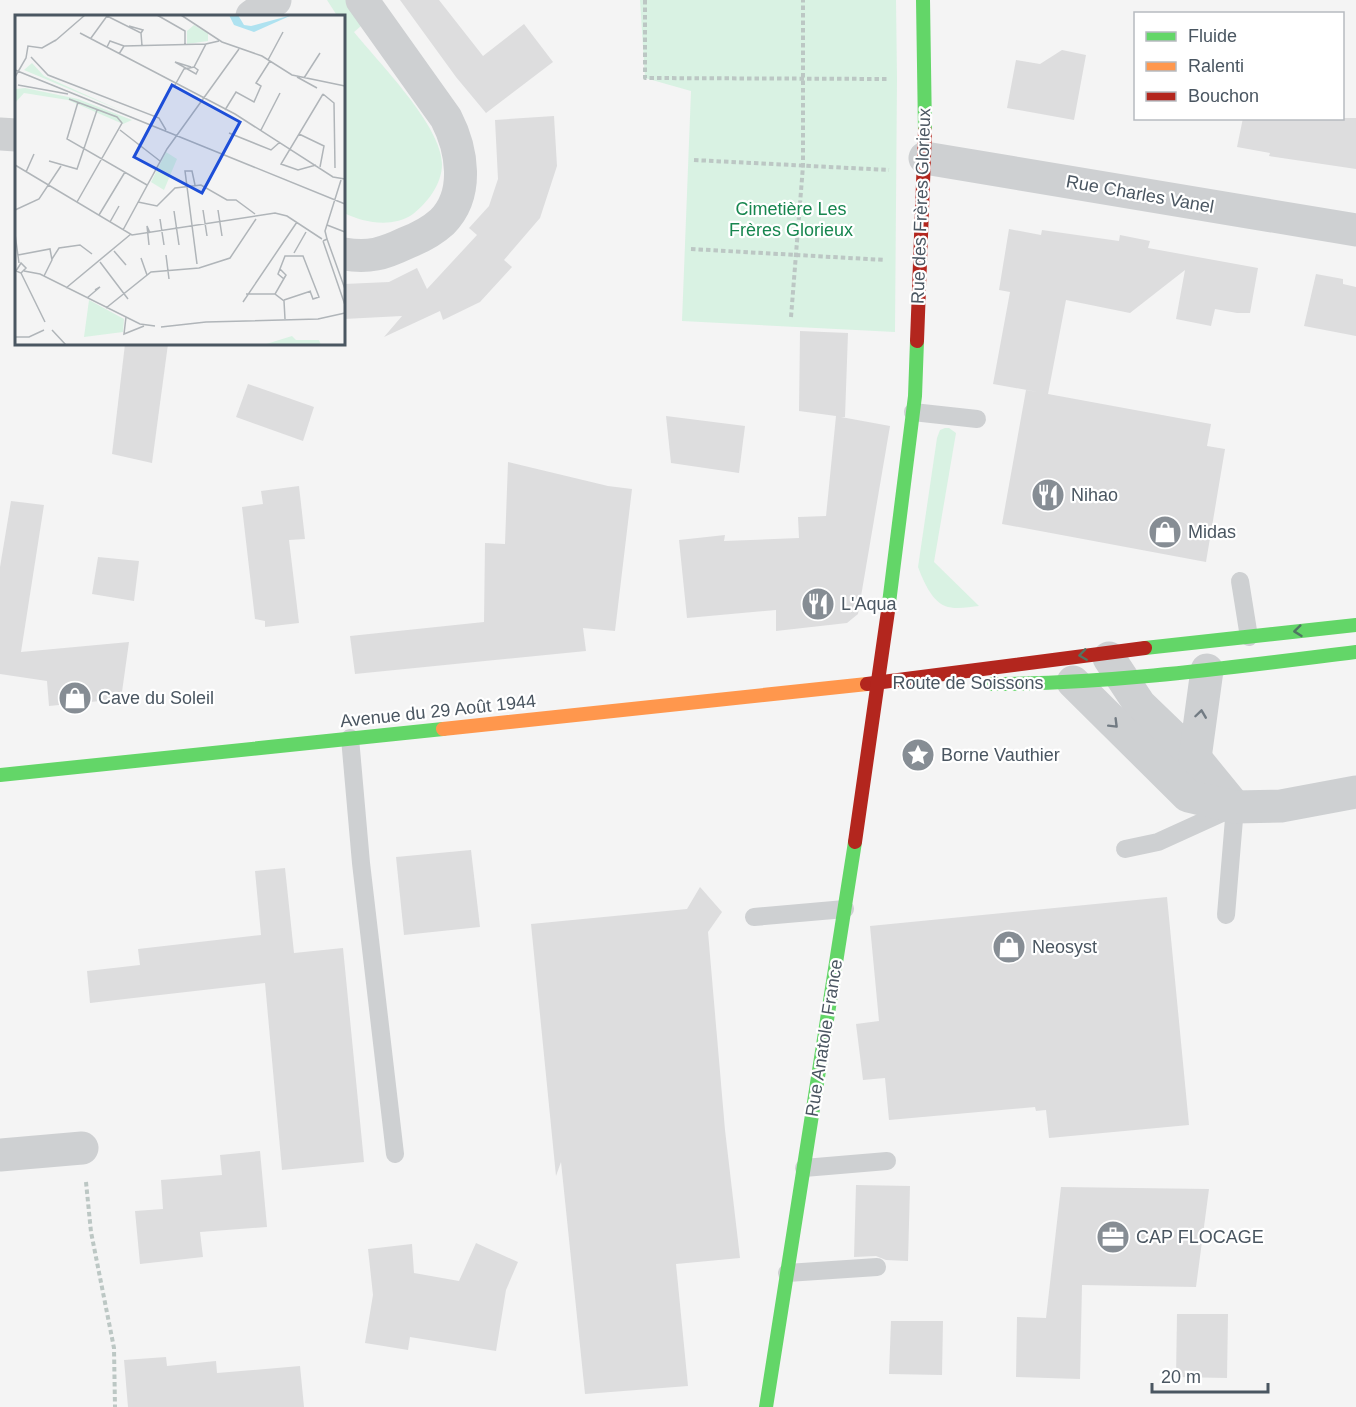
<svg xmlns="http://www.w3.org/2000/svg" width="1356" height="1407" font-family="Helvetica,sans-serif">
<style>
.green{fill:#d9f2e3}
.building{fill:#ddddde}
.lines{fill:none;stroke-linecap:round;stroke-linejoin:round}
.path{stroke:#bcc7c4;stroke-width:4;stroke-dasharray:4.5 3;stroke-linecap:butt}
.lane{stroke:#ced0d2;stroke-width:18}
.street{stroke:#ced0d2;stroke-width:33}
.fast{stroke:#63d668;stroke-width:14}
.slow{stroke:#ff974d;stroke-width:14}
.jam{stroke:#b3261e;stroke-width:14}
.oneway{stroke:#507663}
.oneway2{stroke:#727b83}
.labels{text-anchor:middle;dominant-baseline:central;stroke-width:4.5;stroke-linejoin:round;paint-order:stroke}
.street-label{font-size:18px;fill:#4a5661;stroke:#fff}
.park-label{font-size:18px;fill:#17864f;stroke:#fff}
.poi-label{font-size:18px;fill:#4a5661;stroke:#fff;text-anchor:start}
.inset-road{fill:none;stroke:#b0b5b9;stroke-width:1.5}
.view{fill:#1d4ed8;fill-opacity:0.15;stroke:#1d4ed8;stroke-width:3}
.inset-edge{fill:none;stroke:#4a5661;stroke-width:3}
</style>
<rect width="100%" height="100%" fill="#f4f4f4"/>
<g class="green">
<path d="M327,0H354L368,20L354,32C378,62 442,126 442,164C442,184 428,202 413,214C393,228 364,223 344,213V16H333L336,14Z"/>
<polygon points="640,0 896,0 897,79 895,332 682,321 691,91 645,78"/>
<path d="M945,428H949L956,433L934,562L979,606C969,607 955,610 945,606C931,600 923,580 918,567L937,438L940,430Z"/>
</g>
<g class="building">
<polygon points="400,0 439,0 483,56 524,24 553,62 486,113 456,77"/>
<polygon points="1062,50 1086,55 1074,120 1007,108 1016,60 1040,64"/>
<polygon points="554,116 557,166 540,218 504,260 512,267 480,302 443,320 440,311 384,337 402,316 344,319 344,284 389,282 417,268 427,289 477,235 469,228 489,206 498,179 495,120"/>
<polygon points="1243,118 1356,118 1356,169 1269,156 1270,153 1237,147"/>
<polygon points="1009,229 1041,235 1042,230 1119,241 1120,235 1150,241 1148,248 1258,268 1250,313 1237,313 1215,309 1211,326 1176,319 1185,270 1130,313 1066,300 1048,394 1211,424 1207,446 1225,449 1206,562 1002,524 1026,390 1038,392 993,384 1010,292 999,290"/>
<polygon points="1316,274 1343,279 1343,284 1356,287 1356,336 1304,326"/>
<polygon points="800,331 848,333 845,417 841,417 890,426 858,614 847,623 776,631 776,610 687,618 679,540 725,535 724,541 799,538 798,517 826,516 836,416 799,411"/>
<polygon points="125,344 168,344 152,463 112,454"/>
<polygon points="248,384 314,407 303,441 236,417"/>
<polygon points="666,416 745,426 739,473 671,463"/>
<polygon points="508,462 608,486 632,489 615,631 583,628 586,651 355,674 350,636 484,622 485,543 505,544"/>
<polygon points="299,486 305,539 289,540 299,623 265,627 265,621 255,619 242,507 263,504 261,491"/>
<polygon points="11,501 44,505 21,652 129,642 121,699 49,706 47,681 0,674 0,567"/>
<polygon points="98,557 139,561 134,601 92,594"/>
<polygon points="471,850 480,927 404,935 396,857"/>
<polygon points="285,868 294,953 343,948 364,1162 282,1170 265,983 90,1003 87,971 140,965 138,949 261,935 255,871"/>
<polygon points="700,887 722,912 708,932 725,1130 740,1258 676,1264 688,1386 585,1394 561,1162 556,1176 531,924 687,909"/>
<polygon points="1167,897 1189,1125 1049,1138 1046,1110 1036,1111 1035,1107 889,1120 885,1078 863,1080 856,1024 879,1021 870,926"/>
<polygon points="260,1151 267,1227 200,1232 203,1257 140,1264 135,1211 163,1209 161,1180 222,1175 220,1155"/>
<polygon points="856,1185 910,1186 908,1261 886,1260 876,1256 854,1257"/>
<polygon points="1061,1187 1209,1189 1196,1287 1082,1285 1080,1379 1016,1377 1017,1317 1046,1318"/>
<polygon points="476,1243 518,1262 506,1290 496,1351 410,1337 408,1350 365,1343 373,1295 368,1249 412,1244 414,1273 459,1281"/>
<polygon points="1177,1314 1228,1314 1227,1378 1176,1377"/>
<polygon points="891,1321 943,1321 942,1375 889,1374"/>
<polygon points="166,1357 167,1366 216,1361 217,1373 300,1366 304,1407 128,1407 124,1360"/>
</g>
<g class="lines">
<g class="path">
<polyline points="645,0 645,78 888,79"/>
<polyline points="694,160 889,170"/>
<polyline points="691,249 885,260"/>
<polyline points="791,317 803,166 803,0"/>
<polyline points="86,1182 91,1232 114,1348 115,1407"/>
</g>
<g class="lane">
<polyline points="913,412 977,419"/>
<polyline points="1240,581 1249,637"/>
<polyline points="350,738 361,863 395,1154"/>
<polyline points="1125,849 1158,842 1235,807 1226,915"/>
<polyline points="754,917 845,909"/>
<polyline points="804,1168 887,1161"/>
<polyline points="787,1273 877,1267"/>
</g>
<g class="street">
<polyline points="252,16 275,0"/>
<polyline points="0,134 16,135"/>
<polyline points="925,158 1356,230"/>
<path d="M344,254C369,258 383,254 406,243C419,238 431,232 442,222C470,194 462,149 446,118L362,0"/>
<polyline points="1109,658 1140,705 1195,758 1235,807"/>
<polyline points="1073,682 1188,796 1235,807 1281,806 1356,792"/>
<polyline points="1195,758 1207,670"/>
<polyline points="0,1155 82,1148"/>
</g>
<g class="fast">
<polyline points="923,0 925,131"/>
<polyline points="888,611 915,396 917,341"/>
<polyline points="1145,648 1356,625"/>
<path d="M989,684C1112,684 1234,667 1356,652"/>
<polyline points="0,775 443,729"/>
<polyline points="766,1407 855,842"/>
</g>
<polyline class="slow" points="443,729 867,684"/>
<g class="jam">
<polyline points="917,341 925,131"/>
<polyline points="867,684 1145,648"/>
<polyline points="855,842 888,611"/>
</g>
</g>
<defs><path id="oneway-chevron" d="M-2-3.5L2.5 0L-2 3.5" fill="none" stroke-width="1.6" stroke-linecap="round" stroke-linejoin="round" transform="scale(1.5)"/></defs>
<g class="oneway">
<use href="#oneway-chevron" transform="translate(1298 631) rotate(174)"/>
<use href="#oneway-chevron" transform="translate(1083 655) rotate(172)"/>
</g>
<g class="oneway2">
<use href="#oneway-chevron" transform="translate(1201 714) rotate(-82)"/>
<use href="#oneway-chevron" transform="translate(1114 724) rotate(45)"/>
</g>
<defs>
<symbol id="restaurant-disc" viewBox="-11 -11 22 22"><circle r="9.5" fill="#868d94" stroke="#fff"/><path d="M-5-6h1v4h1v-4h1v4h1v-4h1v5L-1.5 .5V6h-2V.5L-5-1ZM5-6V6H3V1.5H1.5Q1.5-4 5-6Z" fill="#fff"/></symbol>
<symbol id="shop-disc" viewBox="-11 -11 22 22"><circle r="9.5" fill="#868d94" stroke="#fff"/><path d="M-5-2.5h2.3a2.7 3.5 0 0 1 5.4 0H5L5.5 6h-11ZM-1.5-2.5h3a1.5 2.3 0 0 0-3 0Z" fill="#fff"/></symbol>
<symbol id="sight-disc" viewBox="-11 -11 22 22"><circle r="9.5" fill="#868d94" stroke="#fff"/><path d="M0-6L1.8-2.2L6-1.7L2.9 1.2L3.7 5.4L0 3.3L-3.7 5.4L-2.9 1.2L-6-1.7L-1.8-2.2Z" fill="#fff"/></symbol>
<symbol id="office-disc" viewBox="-11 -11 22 22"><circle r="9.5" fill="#868d94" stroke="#fff"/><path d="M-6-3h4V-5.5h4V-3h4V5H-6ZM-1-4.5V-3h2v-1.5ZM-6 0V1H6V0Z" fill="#fff"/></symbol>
</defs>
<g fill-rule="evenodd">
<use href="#restaurant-disc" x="1029" y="476" width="38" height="38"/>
<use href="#shop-disc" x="1146" y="513" width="38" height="38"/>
<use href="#restaurant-disc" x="799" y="585" width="38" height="38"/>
<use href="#shop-disc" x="56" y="679" width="38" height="38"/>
<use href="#sight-disc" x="899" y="736" width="38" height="38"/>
<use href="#shop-disc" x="990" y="928" width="38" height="38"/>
<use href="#office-disc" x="1094" y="1218" width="38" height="38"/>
</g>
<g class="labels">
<g class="street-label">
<text transform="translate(1140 194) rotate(10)">Rue Charles Vanel</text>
<text transform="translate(921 206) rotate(-88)">Rue des Frères Glorieux</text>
<text x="968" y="683">Route de Soissons</text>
<text transform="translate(438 711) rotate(-6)">Avenue du 29 Août 1944</text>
<text transform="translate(824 1038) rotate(-81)">Rue Anatole France</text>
</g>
<g class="park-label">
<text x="791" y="209">Cimetière Les<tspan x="791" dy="21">Frères Glorieux</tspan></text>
</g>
<g class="poi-label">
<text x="1071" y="495">Nihao</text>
<text x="1188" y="532">Midas</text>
<text x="841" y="604">L'Aqua</text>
<text x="98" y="698">Cave du Soleil</text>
<text x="941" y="755">Borne Vauthier</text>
<text x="1032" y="947">Neosyst</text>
<text x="1136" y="1237">CAP FLOCAGE</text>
</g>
</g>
<g transform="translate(15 15)">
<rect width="330" height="330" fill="#f4f4f4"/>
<path d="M179,10L193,18V26L172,29V16ZM17,48L29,61L109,97L9,55ZM10,73L63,84L117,105L108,109L53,85L9,78L0,88L1,74ZM151,137L162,144L149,175L136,167ZM74,285L109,304L108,317L69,322ZM277,321L281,325H304L306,330H248Z" fill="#d9f2e3"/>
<path d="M214,0H223L229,10L236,11L277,0L239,17L219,10Z" fill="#aee2f0"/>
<path class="inset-road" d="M142,0L170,16V30M166,0L207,27L247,41L277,60L330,71M92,1L126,18L127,31M114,11L128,15L126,18M65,18L220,99L318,162L330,164M76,23L92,1M40,26L70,0M92,32L95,26L109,31M104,39L109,31L191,29M16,42L33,60L144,103L151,115M253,45L268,17M176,52L160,47L181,59L183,55L179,52M0,55L330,189M0,62L11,43L13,31L27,33L41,25M282,62L302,73M289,63L305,38M3,70L53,79M160,70L169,54L179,52L191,29L204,26M308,79L319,88L320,153M54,84L102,102L107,108L62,187M63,87L52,124L132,170M210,95L221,77L239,87L246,71L241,68L255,46M105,115L145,146M246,115L265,78M214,118L256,135L265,127M284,119L309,131L305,152M34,146L62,154L82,95M0,150L117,220L260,198L272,201L307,224M301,150L283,155L266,149L308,79M11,157L19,139M180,170L177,156H170L182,249M123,187L142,191L160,173L186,170L212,185H221L240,199M0,195L24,184L46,151M188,195L192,221M203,195L207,221M159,196L164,230M84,200L110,157M145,204L149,230M95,207L104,191M312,210L330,217M108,215L152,134L224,34M0,219L4,248M312,224L330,274M308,226L330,290M308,226L312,224L310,216L326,165M134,230L132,211L135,218M99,236L111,250M279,238L291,217M3,240L35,234L37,245L29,261M151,240L154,264M126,243L132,260M37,244L44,233L65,230L77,239M85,247L113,284M265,254L271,260L260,279L269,286L270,304M9,256L25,259L125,309L140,311M6,258L11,253L6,248L1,256L6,258L30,307M269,264L263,259L270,241H288L304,282L298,284L295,276M51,273L116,219M231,279H260M72,283L85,272L80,275M269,285L296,276M228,287L282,207M91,293L136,257L184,253L215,243L241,204M111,302L109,319L129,311M146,312L191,307L303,304L330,298M37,315L51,330M0,322H14L29,315"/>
<path class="view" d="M157,70L225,107L187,178L119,142Z"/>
<rect width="330" height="330" class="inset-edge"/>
</g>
<rect x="1134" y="12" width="210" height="108" fill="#ffffff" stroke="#b7bbc0" stroke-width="1.5"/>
<rect x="1146" y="32" width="30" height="9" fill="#63d668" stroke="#b7bbc0" stroke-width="1.5"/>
<text x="1188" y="42" font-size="18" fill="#4a5661">Fluide</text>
<rect x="1146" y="62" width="30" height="9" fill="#ff974d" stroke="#b7bbc0" stroke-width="1.5"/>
<text x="1188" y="72" font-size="18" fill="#4a5661">Ralenti</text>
<rect x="1146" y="92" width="30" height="9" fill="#b3261e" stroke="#b7bbc0" stroke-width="1.5"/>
<text x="1188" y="102" font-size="18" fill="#4a5661">Bouchon</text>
<path d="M1152 1383v9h116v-9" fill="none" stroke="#4a5661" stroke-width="3"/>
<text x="1161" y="1383" font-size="18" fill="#4a5661" stroke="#ffffff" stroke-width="4.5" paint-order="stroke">20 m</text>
</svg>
